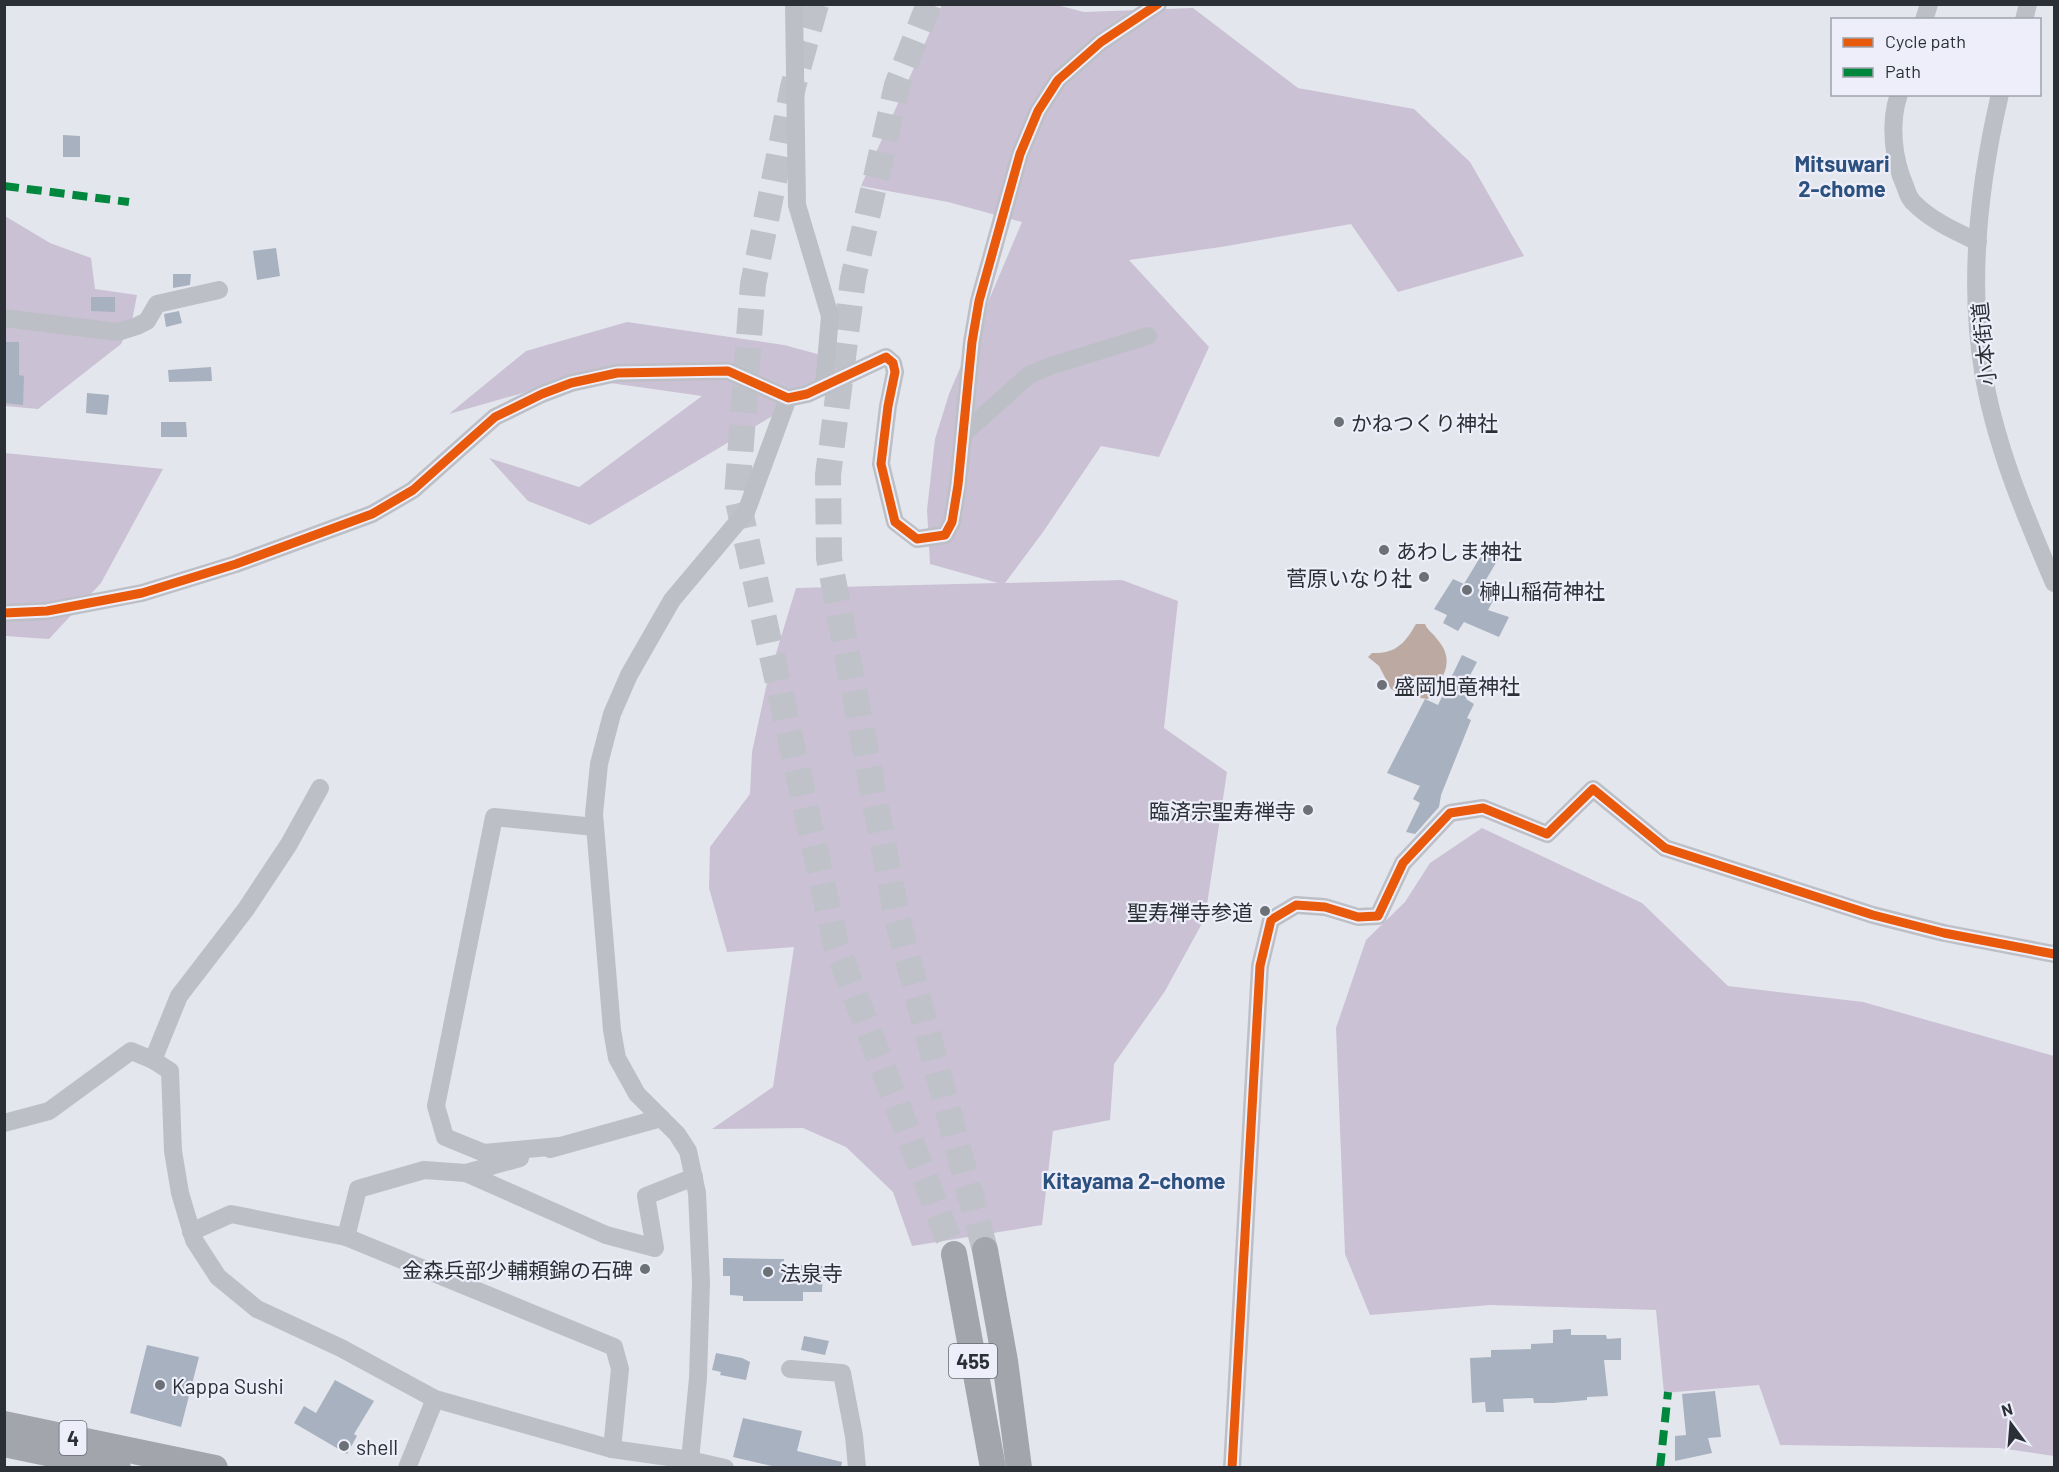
<svg xmlns="http://www.w3.org/2000/svg" width="2059" height="1472" font-family="Barlow,'Noto Sans JP',sans-serif">
<style>
.green{fill:#cac1d4}
.water{fill:#bcaaa2}
.building{fill:#a8b1bf}
.lines{fill:none;stroke-linecap:round;stroke-linejoin:round}
.highway-tunnel{stroke:#bfc2c9;stroke-width:26;stroke-dasharray:26 13;stroke-linecap:butt}
.minor{stroke:#bdbfc6;stroke-width:18}
.highway{stroke:#a3a5ac;stroke-width:26}
.quiet{stroke:#00873e;stroke-width:8;stroke-dasharray:15 8;stroke-linecap:butt}
.cycleway-casing{stroke:#edeef9;stroke-width:13}
.cycleway{stroke:#e8590c;stroke-width:9}
.poi-dot{fill:#6c7077;stroke:#edeef9;stroke-width:2}
.labels{text-anchor:middle;dominant-baseline:central;stroke-width:4.5;stroke-linejoin:round;paint-order:stroke}
.shield{fill:#edeef9;stroke:#656971;stroke-width:1.5}
.shield-label{font-size:20px;font-weight:bold;fill:#2b3037}
.street-label{font-size:21px;fill:#2b3037;stroke:#edeef9}
.poi-label{font-size:21px;fill:#2b3037;stroke:#edeef9;text-anchor:start}
.neighbourhood-label{font-size:22px;font-weight:bold;fill:#2c517f;stroke:#edeef9}
</style>
<rect width="100%" height="100%" fill="#e4e6ed"/>
<g class="green">
<polygon points="1053,4 1084,12 1193,8 1298,88 1414,109 1470,162 1524,256 1398,292 1351,224 1221,247 1129,260 1209,347 1159,457 1101,446 1043,532 1005,583 1122,580 1178,601 1164,728 1227,772 1205,918 1165,991 1114,1064 1110,1120 1053,1131 1042,1225 912,1246 893,1192 846,1147 803,1128 712,1129 773,1087 794,947 727,952 709,888 710,847 750,794 752,752 767,683 796,588 998,583 930,564 927,510 935,439 949,394 1022,222 948,202 861,186 942,5"/>
<polygon points="5,216 50,243 91,258 95,289 137,295 132,321 121,344 38,409 5,406"/>
<polygon points="627,322 784,345 858,365 590,525 528,501 489,458 579,487 702,396 575,378 449,414 526,351"/>
<polygon points="5,453 163,469 101,583 49,639 5,636"/>
<polygon points="1482,828 1642,903 1728,986 1863,1002 2054,1056 2054,1456 1999,1448 1780,1445 1759,1385 1664,1393 1656,1310 1490,1305 1370,1315 1345,1254 1336,1028 1366,940 1405,902 1430,863"/>
</g>
<path class="water" d="M1416,624H1425C1428,631 1433,633 1437,639C1457,662 1442,679 1428,699L1405,696L1391,689L1379,666L1368,657L1372,653C1396,654 1405,643 1416,624Z"/>
<g class="building">
<polygon points="63,135 80,136 80,157 63,157"/>
<polygon points="276,248 280,276 257,280 253,251"/>
<polygon points="173,274 191,274 190,285 173,288"/>
<polygon points="91,297 115,297 115,312 91,311"/>
<polygon points="179,311 182,323 166,327 164,314"/>
<polygon points="4,342 19,342 19,375 24,376 23,405 4,403"/>
<polygon points="211,367 212,381 169,382 168,370"/>
<polygon points="87,393 109,395 107,415 86,413"/>
<polygon points="161,422 186,422 187,437 161,437"/>
<polygon points="1485,549 1500,556 1484,583 1490,586 1484,594 1494,599 1488,610 1509,617 1499,637 1464,622 1458,631 1443,623 1447,615 1434,609 1453,579 1464,584"/>
<polygon points="1462,655 1477,662 1463,689 1470,692 1466,699 1474,704 1467,718 1471,720 1441,795 1439,807 1415,834 1406,832 1420,803 1413,799 1420,786 1387,773 1425,699 1438,705"/>
<polygon points="723,1258 784,1259 784,1265 823,1266 822,1292 803,1292 803,1301 743,1301 743,1296 730,1295 730,1276 723,1276"/>
<polygon points="1571,1329 1571,1335 1606,1335 1607,1339 1621,1338 1621,1360 1604,1360 1608,1396 1587,1397 1587,1400 1553,1403 1534,1403 1533,1398 1503,1399 1504,1412 1486,1412 1485,1402 1472,1403 1470,1358 1491,1357 1491,1350 1531,1349 1531,1344 1553,1343 1553,1330"/>
<polygon points="804,1336 829,1341 825,1355 801,1350"/>
<polygon points="147,1345 199,1357 181,1427 130,1413"/>
<polygon points="716,1353 742,1358 750,1362 746,1380 720,1375 721,1372 712,1370"/>
<polygon points="335,1380 374,1401 354,1434 357,1436 347,1454 294,1423 304,1406 316,1413"/>
<polygon points="1715,1391 1721,1437 1708,1438 1712,1453 1675,1461 1675,1436 1686,1435 1682,1394"/>
<polygon points="743,1418 802,1431 797,1451 842,1462 841,1467 776,1467 733,1457"/>
</g>
<g class="lines">
<g class="highway-tunnel">
<polyline points="816,4 793,87 753,284 737,497 836,945 954,1254"/>
<polyline points="929,4 897,85 853,279 828,475 829,558 897,918 985,1250"/>
</g>
<g class="minor">
<polyline points="794,4 797,205 830,316 824,386"/>
<polyline points="1924,20 1929,4"/>
<polyline points="2024,20 2028,4"/>
<path d="M1899,94C1889,123 1893,159 1905,186C1907,192 1909,199 1914,203C1932,221 1955,231 1978,242"/>
<path d="M2000,94C1979,184 1968,280 1983,371C1995,445 2025,515 2054,583"/>
<polyline points="4,318 118,332 137,326 147,321 157,304 219,290"/>
<polyline points="964,433 1029,375 1050,366 1148,336"/>
<polyline points="4,613 47,611 142,593 236,564 372,514 413,490 495,417 542,394 571,383 617,373 728,371 788,398 807,394 886,357 893,363 895,372 888,406 881,464 895,522 917,539 945,535 952,522 958,485 972,342 979,301 1020,154 1038,111 1058,80 1101,42 1158,4"/>
<polyline points="320,788 289,844 246,909 179,996 153,1060 170,1071 173,1151 180,1193 194,1240 218,1277 257,1309 341,1348 435,1399 612,1449 690,1460 725,1468"/>
<polyline points="4,1123 49,1111 131,1051 153,1060"/>
<polyline points="560,1146 484,1153 445,1137 436,1106 494,817 595,827"/>
<polyline points="550,1149 661,1118"/>
<polyline points="466,1173 606,1235 655,1248 646,1196 694,1177"/>
<polyline points="191,1232 231,1214 346,1237 614,1347 620,1369 612,1449"/>
<polyline points="346,1237 358,1189 424,1170 466,1173 520,1158"/>
<polyline points="790,1369 842,1373 854,1436 857,1468"/>
<polyline points="690,1460 698,1378 701,1282 697,1193 688,1151 677,1134 637,1094 617,1058 612,1030 594,814 599,764 612,714 629,675 672,600 746,512 788,398"/>
<polyline points="407,1468 435,1399"/>
<polyline points="1232,1468 1260,966 1271,920 1296,905 1325,907 1358,917 1378,916 1403,863 1450,813 1483,808 1547,834 1593,789 1665,848 1873,915 1944,933 2054,954"/>
</g>
<g class="highway">
<polyline points="985,1250 1005,1361 1019,1468"/>
<polyline points="954,1254 993,1468"/>
<polyline points="4,1424 215,1468"/>
<polyline points="4,1444 118,1468"/>
</g>
<g class="quiet">
<polyline points="4,186 129,202"/>
<polyline points="1660,1468 1668,1392"/>
</g>
<defs>
<g id="cycleway">
<polyline points="4,613 47,611 142,593 236,564 372,514 413,490 495,417 542,394 571,383 617,373 728,371 788,398 807,394 886,357 893,363 895,372 888,406 881,464 895,522 917,539 945,535 952,522 958,485 972,342 979,301 1020,154 1038,111 1058,80 1101,42 1158,4"/>
<polyline points="1232,1468 1260,966 1271,920 1296,905 1325,907 1358,917 1378,916 1403,863 1450,813 1483,808 1547,834 1593,789 1665,848 1873,915 1944,933 2054,954"/>
</g>
</defs>
<use href="#cycleway" class="cycleway-casing"/>
<use href="#cycleway" class="cycleway"/>
</g>
<g class="poi-dot">
<circle cx="1339" cy="422" r="6"/>
<circle cx="1384" cy="550" r="6"/>
<circle cx="1424" cy="577" r="6"/>
<circle cx="1467" cy="590" r="6"/>
<circle cx="1382" cy="685" r="6"/>
<circle cx="1308" cy="810" r="6"/>
<circle cx="1265" cy="911" r="6"/>
<circle cx="645" cy="1269" r="6"/>
<circle cx="768" cy="1272" r="6"/>
<circle cx="160" cy="1385" r="6"/>
<circle cx="344" cy="1446" r="6"/>
</g>
<g class="labels">
<g class="shield">
<rect x="949" y="1344" width="48" height="34" rx="4.5"/>
<rect x="59.5" y="1421" width="27" height="34" rx="4.5"/>
</g>
<g class="shield-label">
<text x="973" y="1361">455</text>
<text x="73" y="1438">4</text>
</g>
<g class="street-label">
<text transform="translate(1983 344) rotate(-96)">小本街道</text>
</g>
<g class="poi-label">
<text x="1351" y="422">かねつくり神社</text>
<text x="1396" y="550">あわしま神社</text>
<text x="1412" y="577" text-anchor="end">菅原いなり社</text>
<text x="1479" y="590">榊山稲荷神社</text>
<text x="1394" y="685">盛岡旭竜神社</text>
<text x="1296" y="810" text-anchor="end">臨済宗聖寿禅寺</text>
<text x="1253" y="911" text-anchor="end">聖寿禅寺参道</text>
<text x="633" y="1269" text-anchor="end">金森兵部少輔頼錦の石碑</text>
<text x="780" y="1272">法泉寺</text>
<text x="172" y="1385">Kappa Sushi</text>
<text x="356" y="1446">shell</text>
</g>
<g class="neighbourhood-label">
<text x="1842" y="163">Mitsuwari<tspan x="1842" dy="25">2-chome</tspan></text>
<text x="1134" y="1180">Kitayama 2-chome</text>
</g>
</g>
<rect width="2059" height="1472" fill="none" stroke="#2b3037" stroke-width="12"/>
<rect x="1831" y="18" width="210" height="78" fill="#edeef9" stroke="#9fa2ab" stroke-width="1.5"/>
<rect x="1843" y="38" width="30" height="9" fill="#e8590c" stroke="#9fa2ab" stroke-width="1.5"/>
<text x="1885" y="48" font-size="18" fill="#2b3037">Cycle path</text>
<rect x="1843" y="68" width="30" height="9" fill="#00873e" stroke="#9fa2ab" stroke-width="1.5"/>
<text x="1885" y="78" font-size="18" fill="#2b3037">Path</text>
<g transform="translate(2011 1424) rotate(344)" stroke="#edeef9" stroke-width="4.5" paint-order="stroke">
<path d="M0-4.5L10 22L0 15L-10 22Z" fill="#2b3037"/>
<text y="-9" font-size="16" font-weight="bold" text-anchor="middle" fill="#2b3037">N</text>
</g>
</svg>
